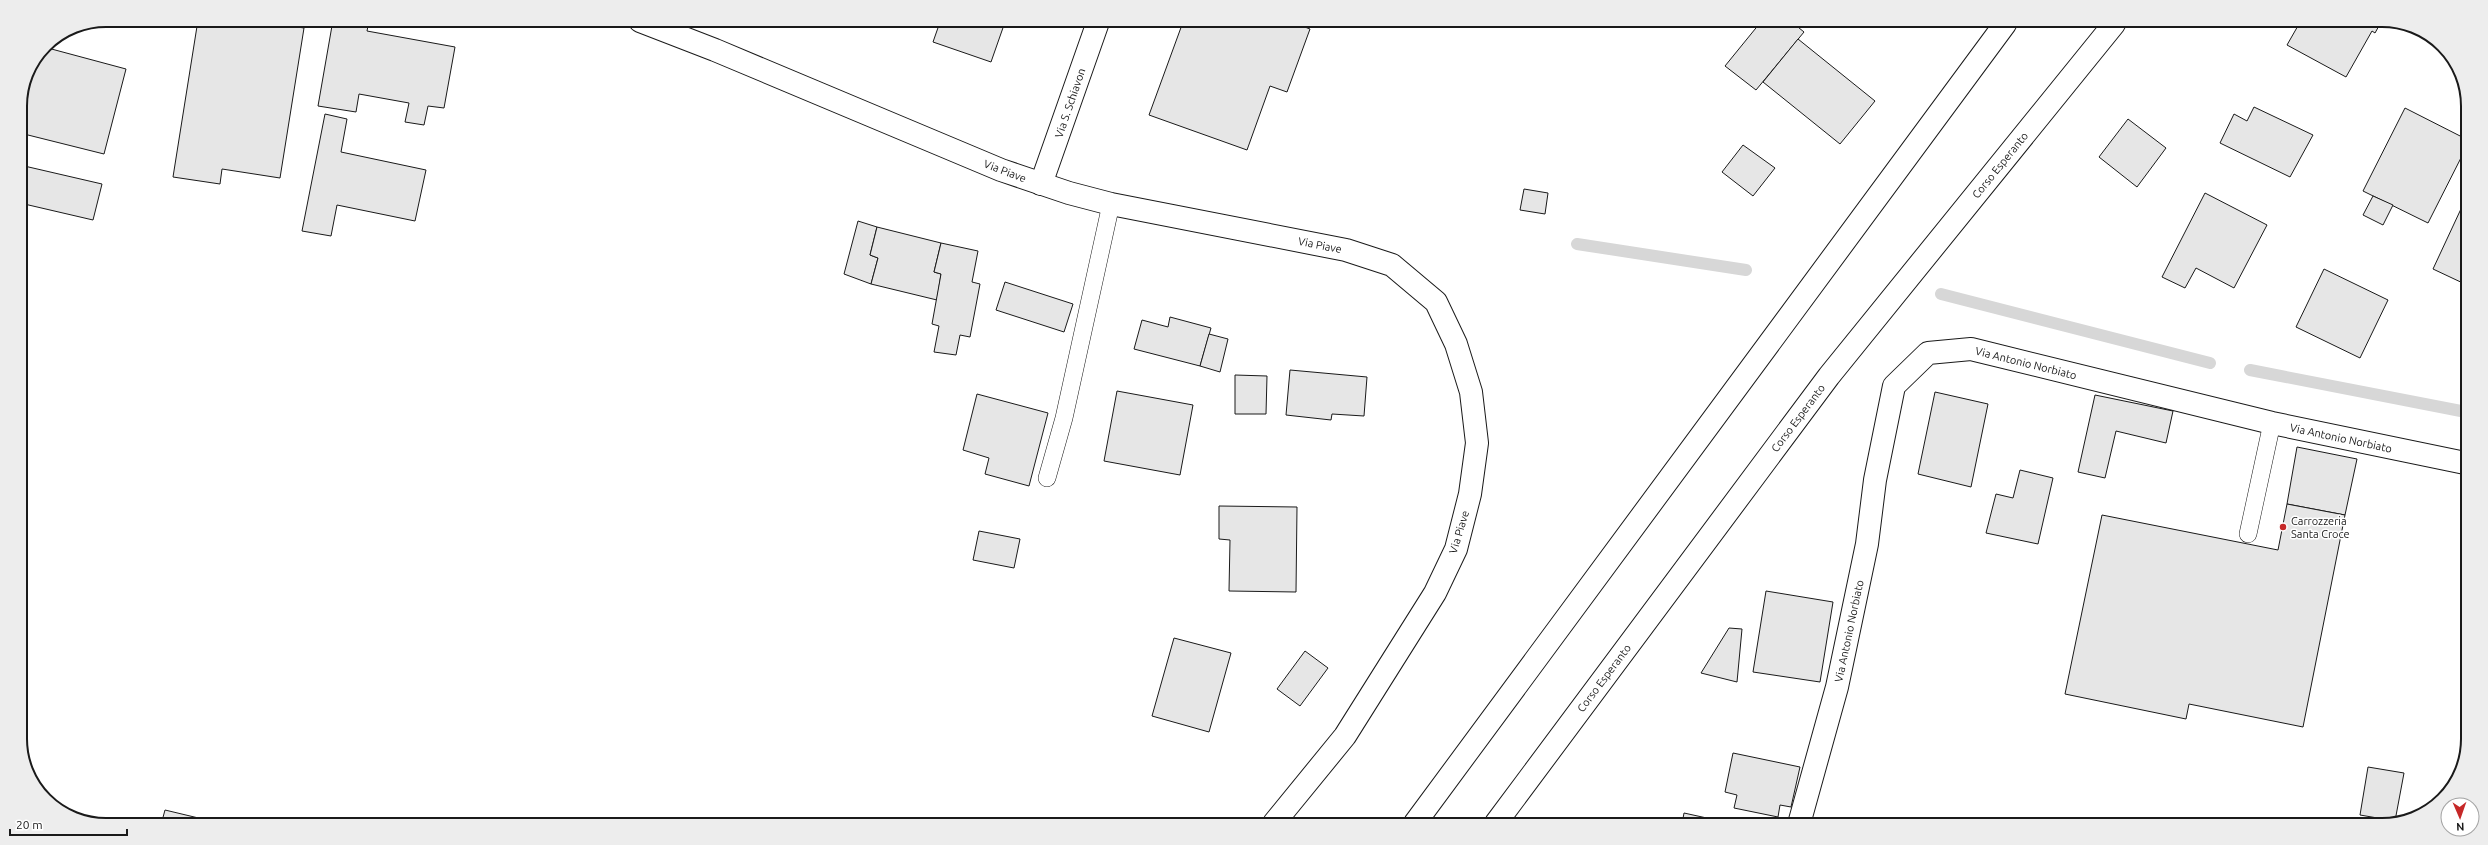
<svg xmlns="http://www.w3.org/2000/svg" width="2488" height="845" font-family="Ubuntu,sans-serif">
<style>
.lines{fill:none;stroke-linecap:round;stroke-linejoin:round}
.stream{stroke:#d7d7d7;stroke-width:12}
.building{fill:#e6e6e6;stroke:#1a1a1a}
.service-casing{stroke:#1a1a1a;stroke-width:18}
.minor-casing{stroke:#1a1a1a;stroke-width:24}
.trunk-casing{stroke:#1a1a1a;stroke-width:24}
.service{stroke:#fff;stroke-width:17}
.minor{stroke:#fff;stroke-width:22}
.trunk{stroke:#fff;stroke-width:22}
.poi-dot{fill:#c62828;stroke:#fff;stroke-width:1.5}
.labels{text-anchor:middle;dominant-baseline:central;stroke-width:3;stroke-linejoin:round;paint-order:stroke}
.street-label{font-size:11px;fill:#1a1a1a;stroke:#fff}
.poi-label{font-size:11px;fill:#1a1a1a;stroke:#fff;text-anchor:start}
.rim{fill:none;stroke:#1a1a1a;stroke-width:2}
</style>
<rect width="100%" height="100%" fill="#fff"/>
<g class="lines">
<g class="stream">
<polyline points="1577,244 1746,270"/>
<polyline points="1941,294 2210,363"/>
<polyline points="2250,370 2466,412"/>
</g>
</g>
<g class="building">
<polygon points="198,20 255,20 304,28 280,178 222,169 220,184 173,177"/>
<polygon points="333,20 369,21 367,31 455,47 444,108 428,106 424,125 405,122 409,103 359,94 356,112 318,106"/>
<polygon points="940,22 1005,22 991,62 933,42"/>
<polygon points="1183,22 1292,22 1310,29 1287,92 1270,86 1247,150 1149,115"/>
<polygon points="1760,23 1793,23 1804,32 1756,90 1725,66"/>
<polygon points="2299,24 2380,24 2375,33 2372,31 2346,77 2287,45"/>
<polygon points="1798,39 1875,101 1840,144 1763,82"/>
<polygon points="44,47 126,69 104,154 20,133 20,101 29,68"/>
<polygon points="2254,107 2313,135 2290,177 2220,143 2234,114 2247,121"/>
<polygon points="2405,108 2468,140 2468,144 2428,223 2363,191"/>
<polygon points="325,114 347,119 341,152 426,170 415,221 337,205 331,236 302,231"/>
<polygon points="2128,119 2166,148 2137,187 2099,157"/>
<polygon points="1743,145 1775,168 1753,196 1722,172"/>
<polygon points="20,165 102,184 93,220 20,203"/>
<polygon points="1524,189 1548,193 1545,214 1520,210"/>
<polygon points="2205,193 2267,225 2234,288 2196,268 2185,288 2162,277"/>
<polygon points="2373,196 2393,205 2383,225 2363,215"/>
<polygon points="2467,196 2467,285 2433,269"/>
<polygon points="858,221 877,227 870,255 878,258 871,284 844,274"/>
<polygon points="877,227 941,243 934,272 941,274 937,300 871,284 878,258 870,255"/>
<polygon points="941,243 978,251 972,282 980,284 970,337 960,335 956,355 934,352 939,326 932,324 941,274 934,272"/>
<polygon points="2324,269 2388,300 2360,358 2296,327"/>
<polygon points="1005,282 1073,304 1064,332 996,310"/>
<polygon points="1170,317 1211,328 1200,366 1134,349 1142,320 1168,327"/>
<polygon points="1209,334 1228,339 1220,372 1200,366"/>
<polygon points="1290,370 1367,377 1364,416 1332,414 1331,420 1286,415"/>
<polygon points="1235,375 1267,376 1266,414 1235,414"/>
<polygon points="1117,391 1193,405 1180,475 1104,461"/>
<polygon points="1935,392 1988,404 1971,487 1918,474"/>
<polygon points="977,394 1048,413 1029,486 985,474 989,458 963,450"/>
<polygon points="2095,395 2173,411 2166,443 2116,431 2105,478 2078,472"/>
<polygon points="2297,447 2357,459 2345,515 2287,504"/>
<polygon points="2020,470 2053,478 2038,544 1986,533 1996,494 2013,498"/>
<polygon points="2287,504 2345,515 2303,727 2189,704 2186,719 2065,694 2102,515 2278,550"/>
<polygon points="1219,506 1297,507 1296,592 1229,591 1230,540 1219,539"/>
<polygon points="979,531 1020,539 1014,568 973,560"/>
<polygon points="1766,591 1833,602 1820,682 1753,672"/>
<polygon points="1729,628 1742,629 1737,682 1701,673"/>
<polygon points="1174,638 1231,653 1209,732 1152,716"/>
<polygon points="1305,651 1328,668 1300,706 1277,689"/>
<polygon points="1733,753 1800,767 1791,807 1780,805 1778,817 1734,808 1737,795 1725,792"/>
<polygon points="2368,767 2404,773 2395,821 2360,815"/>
<polygon points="165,810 211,821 162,821"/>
<polygon points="1684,813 1734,824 1682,824"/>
</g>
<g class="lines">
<defs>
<g id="service">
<polyline points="1047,478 1064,418 1111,204"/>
<polyline points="2248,534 2272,423"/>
</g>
<g id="minor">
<polyline points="640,21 715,50 1001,170 1069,193 1111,204 1346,250 1392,265 1436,302 1456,344 1471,392 1477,443 1470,494 1456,549 1435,593 1345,736 1274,823"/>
<polyline points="1041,184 1098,22"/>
<polyline points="1799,824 1837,687 1867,544 1875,480 1894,386 1928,353 1971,349 2272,423 2465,463"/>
</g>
<g id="trunk">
<polyline points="1415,823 2005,24"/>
<polyline points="1496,823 1829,376 2114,24"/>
</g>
</defs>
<use href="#service" class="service-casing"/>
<use href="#minor" class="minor-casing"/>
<use href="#trunk" class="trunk-casing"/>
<use href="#service" class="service"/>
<use href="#minor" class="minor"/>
<use href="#trunk" class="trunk"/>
</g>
<circle class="poi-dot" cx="2283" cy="527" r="4"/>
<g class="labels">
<g class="street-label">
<text transform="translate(1070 103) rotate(-71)">Via S. Schiavon</text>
<text transform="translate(2000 165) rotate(-51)">Corso Esperanto</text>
<text transform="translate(1005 171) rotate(21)">Via Piave</text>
<text transform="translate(1320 245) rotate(11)">Via Piave</text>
<text transform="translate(2026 363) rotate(14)">Via Antonio Norbiato</text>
<text transform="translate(1798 418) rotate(-53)">Corso Esperanto</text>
<text transform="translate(2341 438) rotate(12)">Via Antonio Norbiato</text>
<text transform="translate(1459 532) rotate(-73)">Via Piave</text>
<text transform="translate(1849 631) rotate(-78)">Via Antonio Norbiato</text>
<text transform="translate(1604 678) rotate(-53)">Corso Esperanto</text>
</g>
<g class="poi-label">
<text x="2291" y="521">Carrozzeria<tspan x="2291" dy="13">Santa Croce</tspan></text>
</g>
</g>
<path d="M0 0H2488V845H0ZM106 27H2382A79 79 0 0 1 2461 106V739A79 79 0 0 1 2382 818H106A79 79 0 0 1 27 739V106A79 79 0 0 1 106 27Z" fill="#ededed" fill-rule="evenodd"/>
<path class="rim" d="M106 27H2382A79 79 0 0 1 2461 106V739A79 79 0 0 1 2382 818H106A79 79 0 0 1 27 739V106A79 79 0 0 1 106 27Z"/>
<g transform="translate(2460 817) rotate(178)"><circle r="19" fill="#ffffff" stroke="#a3a3a3"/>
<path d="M0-3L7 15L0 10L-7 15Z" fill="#c62828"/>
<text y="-6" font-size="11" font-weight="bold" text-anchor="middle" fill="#1a1a1a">N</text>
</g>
<path d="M10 829v6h117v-6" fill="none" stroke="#1a1a1a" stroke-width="2"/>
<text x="16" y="829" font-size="12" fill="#1a1a1a" stroke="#ffffff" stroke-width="3" paint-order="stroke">20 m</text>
</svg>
